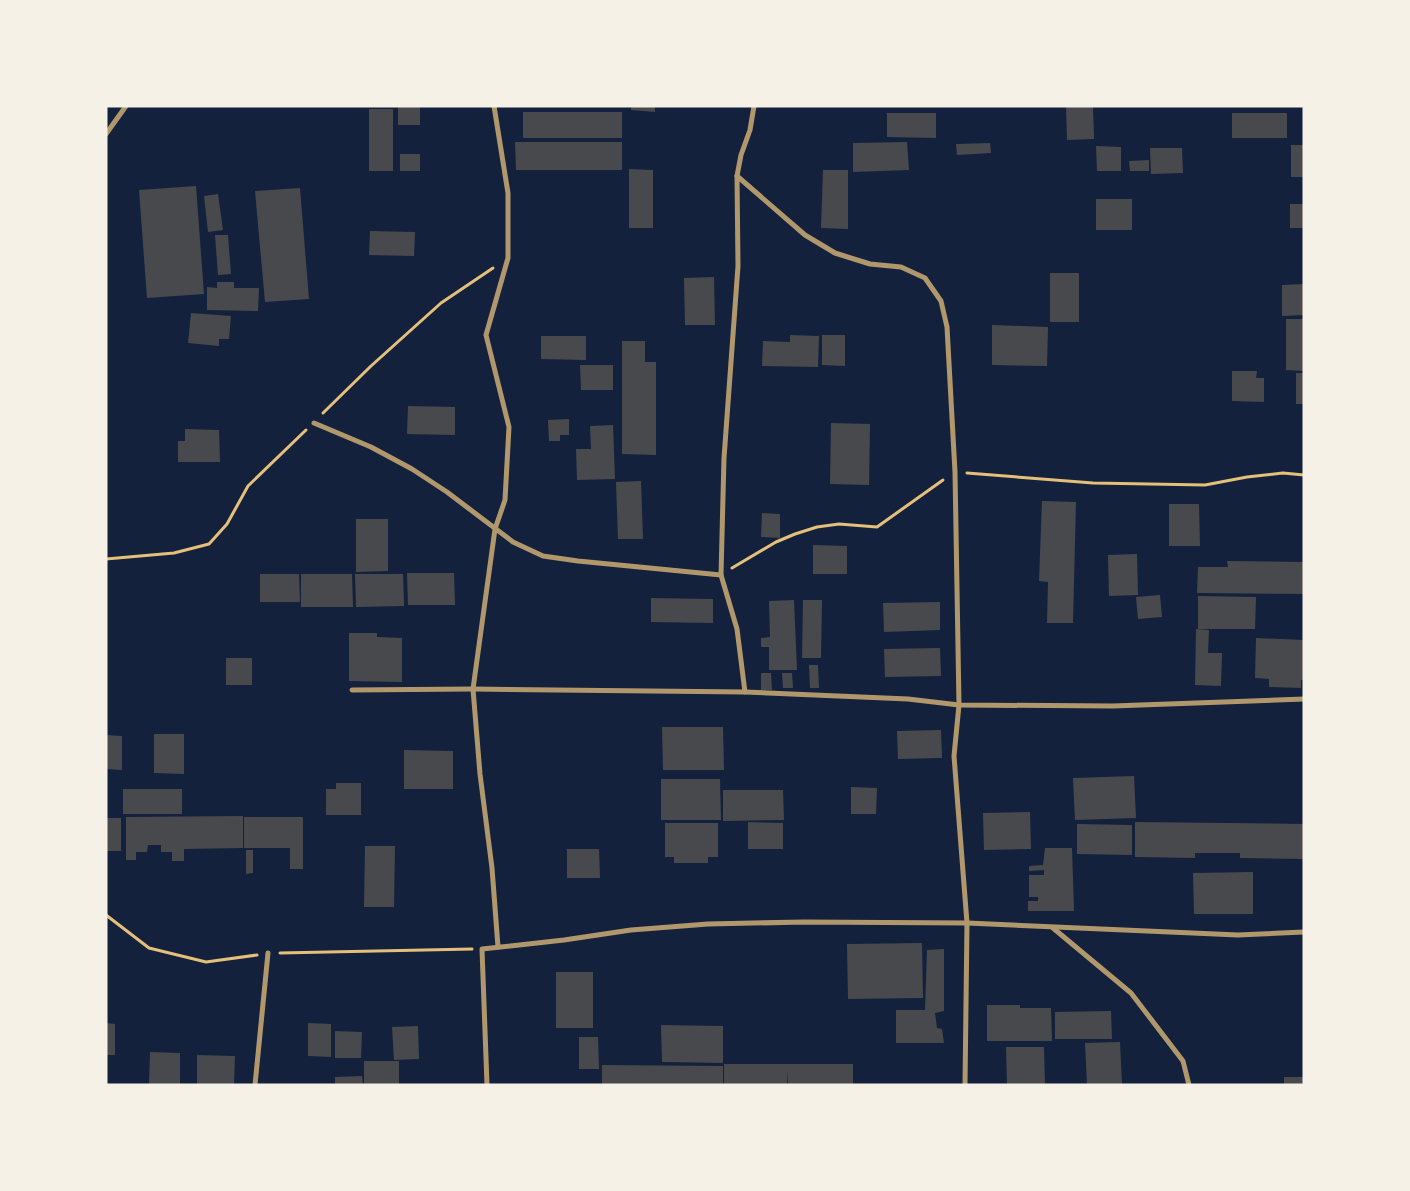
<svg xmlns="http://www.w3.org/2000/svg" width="1410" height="1191" font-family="Quicksand,sans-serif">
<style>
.building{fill:#48494c}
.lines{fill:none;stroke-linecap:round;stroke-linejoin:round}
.path{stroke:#e5c07b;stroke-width:3}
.minor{stroke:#b1986c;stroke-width:5}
</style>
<rect width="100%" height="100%" fill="#14213d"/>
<g class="building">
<rect x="398" y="106" width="22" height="19"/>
<polygon points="631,106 655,106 655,112 631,110"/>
<polygon points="1066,106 1093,106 1094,139 1067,140"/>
<rect x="369" y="109" width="24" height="62"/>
<rect x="523" y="112" width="99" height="26"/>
<polygon points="887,113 936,113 936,138 887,137"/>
<rect x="1232" y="113" width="55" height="25"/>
<polygon points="515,142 622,142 622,170 516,170"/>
<polygon points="907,142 909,170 853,172 853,143"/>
<polygon points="990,143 991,153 957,155 956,144"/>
<rect x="1291" y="145" width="13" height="32"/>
<polygon points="1096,146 1121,147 1121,171 1097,171"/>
<polygon points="1150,148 1182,148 1183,173 1151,174"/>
<rect x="400" y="154" width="20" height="17"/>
<polygon points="1149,160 1149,171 1130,171 1129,161"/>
<polygon points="629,169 653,170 653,228 629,228"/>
<polygon points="823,170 848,170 848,229 821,228"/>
<polygon points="196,186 204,294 147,298 139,190"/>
<polygon points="300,188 309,299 265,302 255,191"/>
<polygon points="218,194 223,230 208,232 204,196"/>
<rect x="1096" y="199" width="36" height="31"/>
<rect x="1290" y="204" width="14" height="24"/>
<polygon points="370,231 415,232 414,256 369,255"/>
<polygon points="215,235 228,235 231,274 218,275"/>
<rect x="1050" y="273" width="29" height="49"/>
<polygon points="714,277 715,325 685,325 684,278"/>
<polygon points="217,282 234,282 234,288 259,288 258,311 207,310 207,287 217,288"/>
<polygon points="1304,284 1304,315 1282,316 1282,285"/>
<polygon points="191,313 231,316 229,339 219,339 219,346 188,343"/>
<polygon points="1286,319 1304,319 1304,371 1286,370"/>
<polygon points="992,325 1048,327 1047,366 992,365"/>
<polygon points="790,335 819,336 818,367 762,366 763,341 790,342"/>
<polygon points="822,335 845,335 845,366 822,365"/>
<polygon points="541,336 586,336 586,360 541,359"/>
<polygon points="622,341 645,341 645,362 656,362 656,455 622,454"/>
<polygon points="580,365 613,365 613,390 581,390"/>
<polygon points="1232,371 1257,371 1256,378 1264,378 1264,402 1232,401"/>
<rect x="1296" y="373" width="8" height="31"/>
<polygon points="408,406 455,407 455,435 407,434"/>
<polygon points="569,419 569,435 560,435 560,441 549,441 548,420"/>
<polygon points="831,423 870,424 869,485 830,484"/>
<polygon points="613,425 615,479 577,480 576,449 591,449 590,426"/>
<polygon points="185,429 219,430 220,462 178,462 178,441 185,441"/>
<polygon points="641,481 643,539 618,539 616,482"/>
<polygon points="1042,501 1076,502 1073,623 1047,623 1048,582 1039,581"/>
<polygon points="1169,504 1199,504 1200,546 1169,546"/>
<polygon points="762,513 780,514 780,538 761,537"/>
<polygon points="356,519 388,519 388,571 356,572"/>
<polygon points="813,545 847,546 847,574 813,574"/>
<polygon points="1137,554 1138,595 1109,596 1108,555"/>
<polygon points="1227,561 1304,562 1304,594 1197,593 1198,567 1228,567"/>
<polygon points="407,573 454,573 455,605 408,605"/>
<polygon points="260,574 299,574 300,602 260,602"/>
<polygon points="301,574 352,574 353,607 301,607"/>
<polygon points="355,574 403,574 404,606 356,607"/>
<polygon points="1160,595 1162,617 1138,619 1136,597"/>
<polygon points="1198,596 1256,597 1255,629 1198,629"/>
<polygon points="651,598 713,599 713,623 651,622"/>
<polygon points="794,600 797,670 769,670 769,647 761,647 761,638 770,637 769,601"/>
<polygon points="803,600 822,600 821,658 802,658"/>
<polygon points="940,602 940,630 884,632 883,603"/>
<polygon points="1196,629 1209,630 1208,653 1222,653 1221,686 1195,685"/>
<polygon points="349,633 377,633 377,637 402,638 402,682 349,681"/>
<polygon points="1256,638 1304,640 1304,680 1301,680 1301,688 1269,687 1269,679 1255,678"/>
<polygon points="940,648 941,676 885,677 884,649"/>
<rect x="226" y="658" width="26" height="27"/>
<polygon points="809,665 818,665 819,688 810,688"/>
<polygon points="761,673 771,673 772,690 761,690"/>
<polygon points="782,673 792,673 793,688 783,688"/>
<polygon points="662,727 723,727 724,770 663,770"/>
<polygon points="941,730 942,758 898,759 897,731"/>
<polygon points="154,734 184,734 184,774 154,773"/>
<polygon points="106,735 122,736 122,770 106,769"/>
<polygon points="404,750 453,751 453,789 404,789"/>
<polygon points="1134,776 1136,818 1075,820 1073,778"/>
<polygon points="661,779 720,779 721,820 661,820"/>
<polygon points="336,783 361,783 361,815 326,815 326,789 336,789"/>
<polygon points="851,787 877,788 876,814 851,814"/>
<rect x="123" y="789" width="59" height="25"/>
<polygon points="723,790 783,790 784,820 723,821"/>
<polygon points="1030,812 1031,849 984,850 983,813"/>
<polygon points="243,816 243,848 184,849 184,861 172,861 172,852 161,852 161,845 148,845 147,852 136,852 136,860 126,860 126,817"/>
<polygon points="244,817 303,817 303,869 290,869 290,848 244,848"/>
<rect x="106" y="818" width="15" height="33"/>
<polygon points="748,822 783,823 783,849 748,849"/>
<polygon points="1135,822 1304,824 1304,859 1240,858 1240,853 1195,853 1195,858 1135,857"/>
<polygon points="665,823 718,823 718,857 708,857 708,863 674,863 674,857 665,857"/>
<polygon points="1077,824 1132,825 1132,855 1077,854"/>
<polygon points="365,846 395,846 394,907 364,907"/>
<polygon points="1045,848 1072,848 1074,911 1028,911 1028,901 1038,901 1038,897 1029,897 1029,875 1044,875 1044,870 1029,871 1029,866 1043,865"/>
<polygon points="567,849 599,849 600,878 567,878"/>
<polygon points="246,850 253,850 253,873 246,874"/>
<polygon points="1253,872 1253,914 1194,914 1193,873"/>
<polygon points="922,943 923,998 848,999 847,944"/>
<polygon points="944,949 944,1011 935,1013 937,1028 942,1029 944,1043 896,1043 896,1010 925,1010 927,950"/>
<rect x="556" y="972" width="37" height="56"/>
<polygon points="987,1005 1020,1005 1020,1008 1051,1008 1052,1041 987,1041"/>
<polygon points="1111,1011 1112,1039 1055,1039 1055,1012"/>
<polygon points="106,1023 115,1024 115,1055 106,1055"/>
<polygon points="308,1023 331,1024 331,1057 308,1056"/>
<polygon points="661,1025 723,1026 723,1063 662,1062"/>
<polygon points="418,1026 419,1059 394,1060 392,1027"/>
<polygon points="335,1031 362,1032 361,1058 335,1058"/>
<polygon points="579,1037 598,1037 599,1069 579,1069"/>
<polygon points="1120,1042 1122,1085 1087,1085 1085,1043"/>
<polygon points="1006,1047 1044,1047 1045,1085 1007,1085"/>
<polygon points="150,1052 180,1053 180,1085 149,1085"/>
<polygon points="197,1055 235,1056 234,1085 197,1085"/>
<rect x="364" y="1061" width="35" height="24"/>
<polygon points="724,1064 853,1064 853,1085 788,1085 788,1070 787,1085 724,1085"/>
<polygon points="602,1065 723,1066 723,1085 602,1085"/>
<polygon points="362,1076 363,1085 335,1085 335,1077"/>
<rect x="1284" y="1077" width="20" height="8"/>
</g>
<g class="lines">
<g class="path">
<polyline points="323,413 371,366 441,303 493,268"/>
<polyline points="967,473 1093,483 1205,485 1247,477 1283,473 1304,475"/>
<polyline points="106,559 174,553 209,544 227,524 248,486 306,430"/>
<polyline points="732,568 776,542 795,534 817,527 839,524 877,527 943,480"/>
<polyline points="106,915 149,948 206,962 257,955"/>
<polyline points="280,953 472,949"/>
</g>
<g class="minor">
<polyline points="494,106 508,193 508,258 486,335 509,427 505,500 495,529 473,689 480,774 492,868 498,947"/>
<polyline points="106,134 126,106"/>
<polyline points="737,176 805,235 835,253 870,264 901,267 925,278 941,301 947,327 955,472 959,705 954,756 967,923 965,1085"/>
<polyline points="314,423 371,447 412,469 447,492 513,542 543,556 578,561 721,575"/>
<polyline points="352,690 473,689 745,692 908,699 959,705 1113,706 1304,699"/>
<polyline points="745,692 737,629 721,575 724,458 738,266 737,176 741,155 750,130 754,106"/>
<polyline points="1053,928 1131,993 1183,1061 1189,1085"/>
<polyline points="255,1085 268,953"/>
<polyline points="487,1085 482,949 564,940 631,930 708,924 804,922 967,923 1238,935 1304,932"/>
</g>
</g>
<rect width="1410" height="1191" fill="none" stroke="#f6f1e7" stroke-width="215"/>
</svg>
